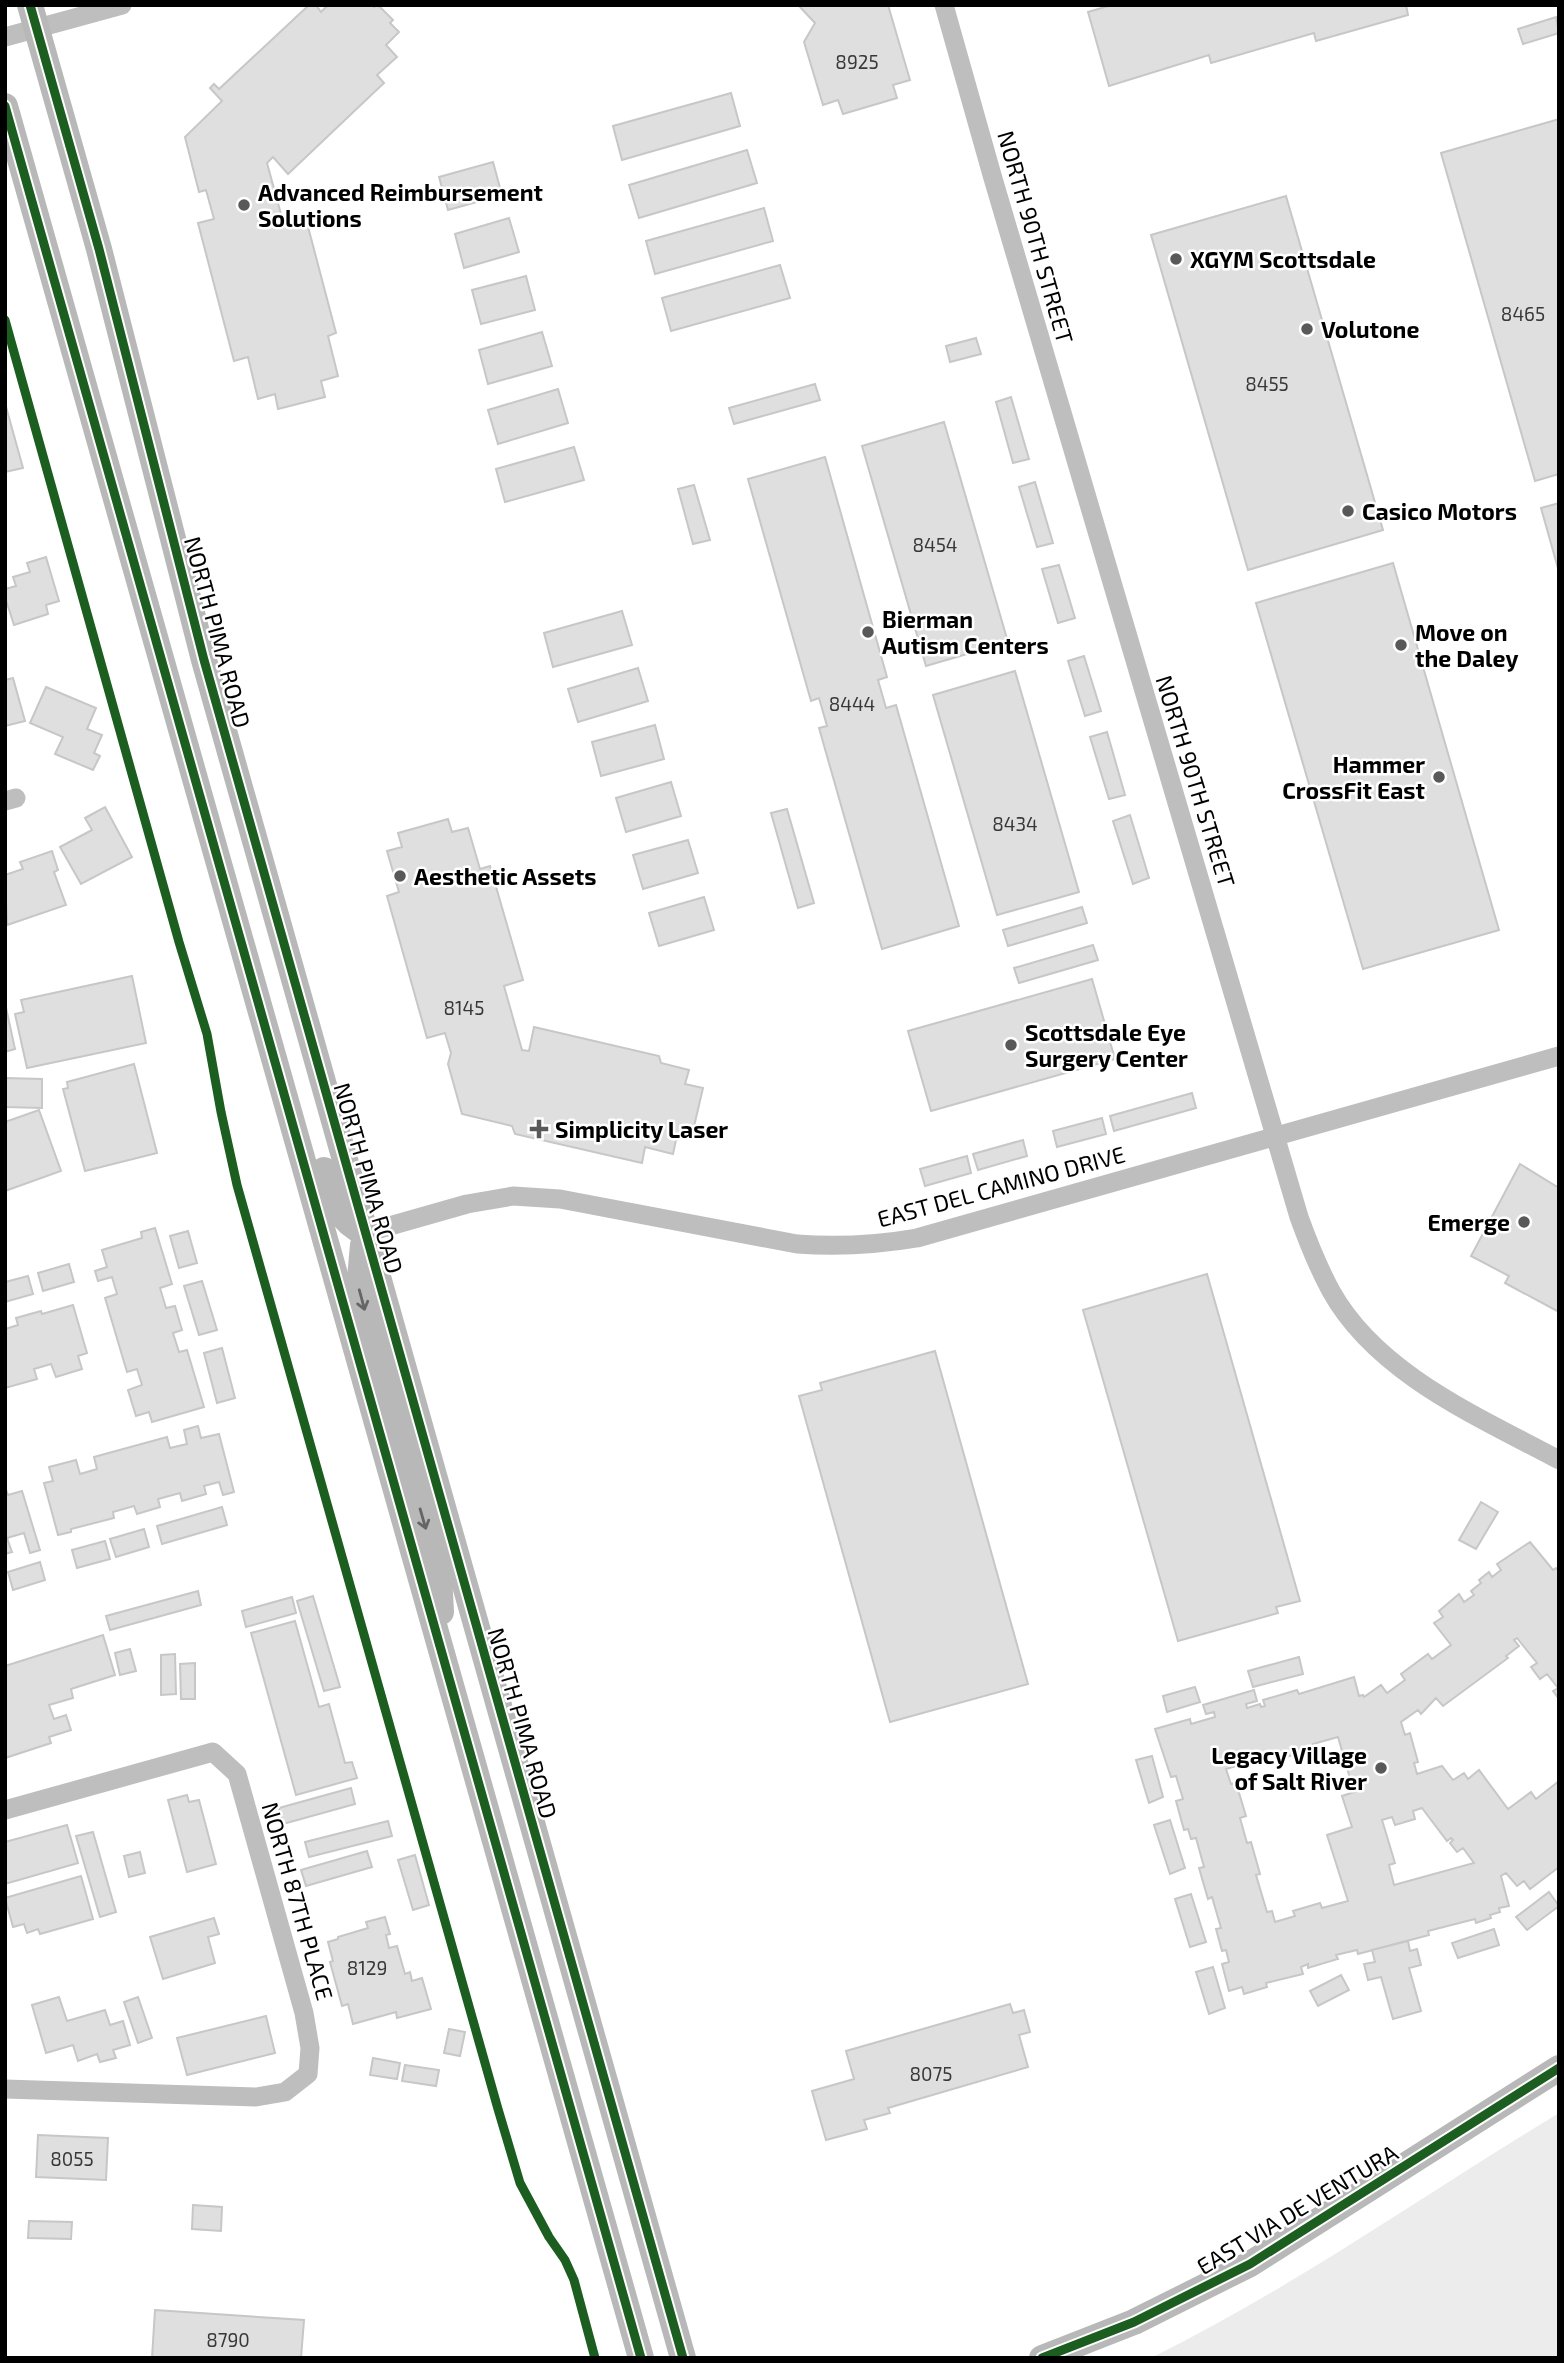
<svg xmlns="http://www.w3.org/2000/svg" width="1564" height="2363" font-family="'Exo 2',sans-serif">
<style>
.green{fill:#ececec}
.building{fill:#dfdfdf;stroke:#c7c7c7;stroke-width:2;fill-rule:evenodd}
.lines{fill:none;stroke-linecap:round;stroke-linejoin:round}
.street{stroke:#bebebe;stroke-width:19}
.secondary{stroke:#b8b8b8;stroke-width:26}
.cycleway-casing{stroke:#fff;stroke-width:13}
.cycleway{stroke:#1b5e20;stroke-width:9}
.oneway{stroke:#656565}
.poi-dot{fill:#595959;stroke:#fff;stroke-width:2.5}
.labels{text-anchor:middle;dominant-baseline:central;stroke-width:5;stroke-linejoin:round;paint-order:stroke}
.number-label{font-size:19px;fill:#383838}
.poi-label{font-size:23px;font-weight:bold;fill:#000;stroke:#fff;text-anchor:start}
.street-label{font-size:23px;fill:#000;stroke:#fff}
</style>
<rect width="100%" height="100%" fill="#fff"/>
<path class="green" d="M1559,2113V2358H1151C1293,2288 1423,2195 1559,2113Z"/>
<g class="building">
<polygon points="309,5 316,5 321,12 328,5 373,5 374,7 378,5 393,20 390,23 399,32 386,45 397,57 377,75 384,83 288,174 273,157 267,163 284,225 306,219 336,333 328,336 338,376 321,381 325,397 278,409 275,394 258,399 248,357 234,361 198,223 214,219 206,190 199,192 185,137 222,101 210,88 214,84 219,89"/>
<polygon points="798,5 888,5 910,80 893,85 897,98 843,114 838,100 823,105 804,42 815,23"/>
<polygon points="1112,5 1406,5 1408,15 1316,41 1314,33 1211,63 1209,55 1109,86 1088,12"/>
<polygon points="1556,17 1559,33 1523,44 1518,29"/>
<polygon points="731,93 740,126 622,160 613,126"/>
<polygon points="1559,119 1559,474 1535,481 1441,153"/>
<polygon points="747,150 757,183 639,218 629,185"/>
<polygon points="493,162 502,195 448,210 439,177"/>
<polygon points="1286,196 1383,530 1248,570 1151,235"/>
<polygon points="764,208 773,241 655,274 646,241"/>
<polygon points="509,218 519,252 464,268 455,234"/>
<polygon points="780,265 790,298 671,331 662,298"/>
<polygon points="526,276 535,310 481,324 472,290"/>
<polygon points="542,332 552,366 488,384 479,350"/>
<polygon points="976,338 981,354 950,362 946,346"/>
<polygon points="815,384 820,400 734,424 729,408"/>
<polygon points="558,389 568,423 498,444 488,410"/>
<polygon points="1011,397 1029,459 1013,463 996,402"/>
<polygon points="5,403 23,468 5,472"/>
<polygon points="944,422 1008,642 926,666 862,446"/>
<polygon points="574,447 584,480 505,502 496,469"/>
<polygon points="825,457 887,677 878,680 886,708 896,705 959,926 882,949 819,728 827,726 819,698 811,701 748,479"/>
<polygon points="1035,482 1053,543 1037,547 1019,487"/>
<polygon points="694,485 710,540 693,544 678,489"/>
<polygon points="1559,503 1559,572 1541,508"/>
<polygon points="46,557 59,601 46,605 48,614 14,625 5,597 5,589 16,586 13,577 30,572 27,563"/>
<polygon points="1393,563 1499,930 1363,969 1256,603"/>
<polygon points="1059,565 1075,618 1058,623 1042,569"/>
<polygon points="622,611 632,645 553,667 544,633"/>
<polygon points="1084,656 1101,711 1085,716 1068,661"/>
<polygon points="638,668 648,701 578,722 568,689"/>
<polygon points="1015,671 1079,892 997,915 933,695"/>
<polygon points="13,678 25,721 5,726 5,680"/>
<polygon points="46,687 96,708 87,729 102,735 94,753 100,756 93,770 55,754 63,737 30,723"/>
<polygon points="655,725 664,759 601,776 592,742"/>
<polygon points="1107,732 1125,795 1109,799 1090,737"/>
<polygon points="671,782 681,816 626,832 616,798"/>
<polygon points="105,807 132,857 81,884 60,847 92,830 85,818"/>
<polygon points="787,809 814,903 798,908 771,813"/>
<polygon points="1130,815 1149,878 1133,884 1113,821"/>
<polygon points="448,819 452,832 468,828 480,869 490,866 523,980 504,986 522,1050 529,1051 534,1027 659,1056 661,1063 689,1070 685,1084 703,1088 692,1135 676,1140 673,1154 645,1147 642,1163 515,1134 512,1126 462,1114 448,1064 451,1053 445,1033 427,1038 387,896 399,892 387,851 402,847 398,833"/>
<polygon points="688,840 698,873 643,889 633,855"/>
<polygon points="52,851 58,870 54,872 66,905 7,925 5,875 23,869 20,862"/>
<polygon points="704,897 714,930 659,946 649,913"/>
<polygon points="1082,907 1087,923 1008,946 1003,930"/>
<polygon points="1093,945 1098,960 1019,983 1014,968"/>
<polygon points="132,976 146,1043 27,1068 15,1014 24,1012 21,1000"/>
<polygon points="1092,979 1115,1059 931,1111 908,1031"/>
<polygon points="5,1003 15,1049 5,1052"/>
<polygon points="134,1064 157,1153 85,1171 63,1089 68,1088 67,1082"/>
<polygon points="5,1078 42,1079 42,1108 5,1107"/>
<polygon points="1192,1093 1196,1108 1114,1131 1110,1116"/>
<polygon points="39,1110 61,1171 5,1191 5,1122"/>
<polygon points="1102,1118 1106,1134 1057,1147 1053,1131"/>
<polygon points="1023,1140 1027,1156 978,1170 973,1154"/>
<polygon points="967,1156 971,1173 925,1186 920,1169"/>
<polygon points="1520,1164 1559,1188 1559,1312 1505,1283 1509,1276 1471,1256"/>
<polygon points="155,1228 172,1284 160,1288 166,1308 175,1306 182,1330 173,1333 179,1352 187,1350 204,1407 152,1422 149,1412 136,1416 128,1390 142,1385 137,1369 127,1372 105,1298 117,1294 112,1277 98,1281 95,1271 107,1267 102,1250 142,1238 141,1232"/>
<polygon points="188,1231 197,1263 179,1268 170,1236"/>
<polygon points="69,1264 74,1282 43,1291 38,1273"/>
<polygon points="1207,1274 1300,1601 1276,1607 1278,1613 1178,1641 1083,1310"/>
<polygon points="28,1276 33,1294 5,1302 5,1282"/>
<polygon points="202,1281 217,1330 199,1335 184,1286"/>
<polygon points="73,1305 87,1353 78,1356 82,1369 56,1377 51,1364 34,1369 37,1379 5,1388 5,1329 18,1325 16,1318 41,1311 42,1314"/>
<polygon points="222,1348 235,1398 217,1403 204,1353"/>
<polygon points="935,1351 1028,1684 890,1722 799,1396 822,1390 820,1383"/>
<polygon points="198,1426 201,1438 219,1434 234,1492 223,1495 219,1482 204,1486 206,1494 182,1501 180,1493 158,1499 160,1507 137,1514 134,1506 113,1512 114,1518 71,1529 71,1532 58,1535 44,1483 53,1481 49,1467 76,1460 80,1474 97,1469 94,1457 167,1437 170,1448 187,1444 184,1430"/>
<polygon points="5,1487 8,1495 22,1491 40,1550 30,1553 24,1533 7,1538 12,1552 5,1554"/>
<polygon points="1481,1502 1498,1512 1476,1549 1459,1540"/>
<polygon points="222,1507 227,1525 162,1544 157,1526"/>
<polygon points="144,1529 149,1547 116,1557 110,1539"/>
<polygon points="105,1541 110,1559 77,1568 72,1550"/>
<path d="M1530,1542L1553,1570L1556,1568L1559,1572V1699L1553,1691L1558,1688L1547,1674L1540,1679L1531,1667L1537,1663L1517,1638L1514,1640L1519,1646L1506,1656L1508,1658L1443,1706L1436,1698L1421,1714L1418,1710L1401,1722L1405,1735L1410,1733L1418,1762L1414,1763L1417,1774L1442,1766L1453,1780L1464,1773L1468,1779L1479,1770L1508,1809L1531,1792L1536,1799L1559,1781V1867L1530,1889L1524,1881L1517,1886L1506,1873L1501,1876L1509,1906L1499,1908L1500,1912L1490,1915L1491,1918L1476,1923L1475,1919L1428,1931L1429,1935L1358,1954L1357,1950L1336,1955L1338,1959L1308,1968V1964L1301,1967L1303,1974L1266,1983L1267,1987L1244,1994L1242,1987L1229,1991L1222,1964L1229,1962L1226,1950L1222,1951L1216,1929L1221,1928L1212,1897L1208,1899L1199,1868L1204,1867L1196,1838L1191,1839L1188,1829L1184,1830L1176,1801L1183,1799L1176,1776L1171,1777L1155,1729L1190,1719L1191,1724L1215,1717L1214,1712L1206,1714L1203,1705L1254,1690L1257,1701L1246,1704L1247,1708L1260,1704L1261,1707L1265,1706L1263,1700L1297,1690L1299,1694L1354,1677L1359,1696L1363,1695L1364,1697L1381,1685L1387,1693L1405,1680L1401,1674L1428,1654L1432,1659L1451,1645L1434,1623L1443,1617L1439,1611L1459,1594L1464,1602L1474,1595L1471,1591L1481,1583L1479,1580L1489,1572L1492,1577L1501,1570L1497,1564ZM1338,1737L1354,1792L1342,1796L1352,1827L1327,1835L1348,1901L1322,1908L1320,1903L1293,1911L1295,1916L1275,1922L1272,1911L1267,1912L1256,1875L1260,1874L1251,1842L1247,1843L1240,1818L1246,1816L1236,1783L1231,1784L1226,1769L1277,1754L1279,1759L1314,1749L1313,1744ZM1422,1808L1447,1841L1451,1838L1453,1840L1450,1843L1457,1852L1463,1848L1474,1863L1394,1885L1389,1865L1395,1863L1382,1820L1392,1817L1395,1825L1415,1819L1413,1811Z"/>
<polygon points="40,1562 45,1580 13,1590 8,1572"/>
<polygon points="198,1591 201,1605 110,1630 106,1616"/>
<polygon points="313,1596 340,1687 324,1691 297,1601"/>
<polygon points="292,1597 296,1613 246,1627 242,1611"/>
<polygon points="295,1621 319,1707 329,1704 345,1763 352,1762 357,1778 296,1795 251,1633"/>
<polygon points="103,1635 115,1675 71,1689 73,1698 49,1705 54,1719 66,1715 71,1730 49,1737 51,1743 5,1758 5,1666"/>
<polygon points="130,1649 136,1671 120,1675 115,1653"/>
<polygon points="175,1654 176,1694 161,1695 161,1655"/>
<polygon points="1299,1657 1303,1674 1253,1687 1248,1671"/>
<polygon points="195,1663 195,1699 181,1699 180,1664"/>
<polygon points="1195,1687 1200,1702 1167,1712 1163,1696"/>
<polygon points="1152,1756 1163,1797 1149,1803 1136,1760"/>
<polygon points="351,1788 355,1804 283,1824 279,1808"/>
<polygon points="187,1795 189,1802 199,1800 216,1864 187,1872 168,1800"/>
<polygon points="1170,1820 1185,1868 1170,1874 1154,1825"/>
<polygon points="388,1821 392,1836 309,1857 305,1842"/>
<polygon points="67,1825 78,1863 5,1884 5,1842"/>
<polygon points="93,1832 116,1912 100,1917 76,1836"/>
<polygon points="367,1851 372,1867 306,1886 301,1870"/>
<polygon points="140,1852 145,1873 129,1877 124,1856"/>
<polygon points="415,1855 429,1905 413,1910 398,1860"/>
<polygon points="81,1876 93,1919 40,1934 38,1929 27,1933 24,1924 13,1927 5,1898"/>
<polygon points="1549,1892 1559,1906 1527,1930 1516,1917"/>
<polygon points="1191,1894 1206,1942 1190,1947 1175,1899"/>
<polygon points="385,1917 390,1934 386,1935 389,1948 397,1946 405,1974 410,1972 412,1981 422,1978 431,2009 397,2018 396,2012 353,2024 348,2004 342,2006 330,1962 333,1961 328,1942 338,1939 338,1937 368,1928 366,1922"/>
<polygon points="214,1918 219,1934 208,1937 215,1963 163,1979 150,1937"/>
<polygon points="1494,1929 1499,1945 1458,1958 1452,1943"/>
<polygon points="1408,1941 1410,1951 1417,1949 1421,1965 1409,1968 1421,2011 1393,2019 1381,1977 1368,1980 1364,1964 1375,1962 1372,1950"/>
<polygon points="1213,1967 1225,2008 1209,2014 1196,1972"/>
<polygon points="1341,1975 1349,1990 1318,2006 1310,1991"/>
<polygon points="59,1997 67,2021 105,2010 110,2025 123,2021 130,2045 113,2050 116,2058 100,2062 97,2054 78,2061 73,2045 46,2053 32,2005"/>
<polygon points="138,1997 152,2038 138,2043 124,2002"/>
<polygon points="1010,2004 1013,2013 1024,2010 1030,2032 1019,2035 1028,2067 888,2108 890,2113 864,2120 867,2129 826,2140 812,2091 854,2079 846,2051"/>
<polygon points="266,2016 275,2053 187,2075 177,2038"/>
<polygon points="449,2029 465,2032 460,2056 444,2053"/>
<polygon points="373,2058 400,2063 397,2079 370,2075"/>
<polygon points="405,2065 439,2070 436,2086 402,2081"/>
<polygon points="38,2135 108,2138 106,2180 36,2177"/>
<polygon points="193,2205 222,2207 221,2231 192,2229"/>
<polygon points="29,2221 72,2222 71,2239 28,2238"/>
<polygon points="155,2310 304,2320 301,2358 152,2358"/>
</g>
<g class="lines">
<g class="street">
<path d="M944,5L992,175L1299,1217C1308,1242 1318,1267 1331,1291C1377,1374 1479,1417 1559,1460"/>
<polyline points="5,37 122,5"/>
<polyline points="5,801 16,798"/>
<path d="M365,1233L467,1204L513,1196L560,1199L797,1244C838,1247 876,1245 917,1238L1559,1056"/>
<polyline points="5,1810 213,1752 237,1774 304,2013 310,2048 308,2074 285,2092 256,2097 5,2089"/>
</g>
<g class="secondary">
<polyline points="30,5 99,249 204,660 683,2358"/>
<polyline points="5,106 641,2358"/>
<path d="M324,1170C332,1197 337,1221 365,1233"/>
<polyline points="363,1245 359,1290 439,1575 441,1612"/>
<polyline points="1042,2358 1134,2322 1250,2264 1559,2068"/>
</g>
<defs>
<g id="cycleway">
<polyline points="30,5 99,249 204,660 683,2358"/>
<polyline points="5,106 641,2358"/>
<polyline points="5,320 179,942 207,1034 221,1112 237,1185 498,2109 520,2183 549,2237 565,2260 574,2280 595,2358"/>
<polyline points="1042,2358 1134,2322 1250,2264 1559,2068"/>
</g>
</defs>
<use href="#cycleway" class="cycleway-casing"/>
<use href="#cycleway" class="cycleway"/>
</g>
<defs><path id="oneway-shaft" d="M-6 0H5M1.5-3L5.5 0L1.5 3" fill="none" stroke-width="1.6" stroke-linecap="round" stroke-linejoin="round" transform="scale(1.75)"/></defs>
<g class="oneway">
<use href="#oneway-shaft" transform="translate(362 1300) rotate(75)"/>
<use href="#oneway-shaft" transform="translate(423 1519) rotate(74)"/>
</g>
<g class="poi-dot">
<circle cx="244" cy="205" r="7"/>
<circle cx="1176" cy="259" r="7"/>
<circle cx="1307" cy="329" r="7"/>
<circle cx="1348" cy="511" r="7"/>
<circle cx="868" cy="632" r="7"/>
<circle cx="1401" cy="645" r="7"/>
<circle cx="1439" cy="777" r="7"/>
<circle cx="400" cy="876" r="7"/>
<circle cx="1011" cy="1045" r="7"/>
<path d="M535.5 1118.5h7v7h7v7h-7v7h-7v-7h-7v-7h7z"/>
<circle cx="1524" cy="1222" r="7"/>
<circle cx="1381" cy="1768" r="7"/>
</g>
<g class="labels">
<g class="number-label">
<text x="857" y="61">8925</text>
<text x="1523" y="313">8465</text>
<text x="1267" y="383">8455</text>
<text x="935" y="544">8454</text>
<text x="852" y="703">8444</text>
<text x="1015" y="823">8434</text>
<text x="464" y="1007">8145</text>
<text x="367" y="1967">8129</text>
<text x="931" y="2073">8075</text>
<text x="72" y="2158">8055</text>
<text x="228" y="2339">8790</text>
</g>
<g class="poi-label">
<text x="258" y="192">Advanced Reimbursement<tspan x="258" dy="26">Solutions</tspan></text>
<text x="1190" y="259">XGYM Scottsdale</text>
<text x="1321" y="329">Volutone</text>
<text x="1362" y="511">Casico Motors</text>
<text x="882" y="619">Bierman<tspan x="882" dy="26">Autism Centers</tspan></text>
<text x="1415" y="632">Move on<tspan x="1415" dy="26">the Daley</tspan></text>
<text x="1425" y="764" text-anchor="end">Hammer<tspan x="1425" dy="26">CrossFit East</tspan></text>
<text x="414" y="876">Aesthetic Assets</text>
<text x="1025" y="1032">Scottsdale Eye<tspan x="1025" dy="26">Surgery Center</tspan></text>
<text x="555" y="1129">Simplicity Laser</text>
<text x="1510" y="1222" text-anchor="end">Emerge</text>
<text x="1367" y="1755" text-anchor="end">Legacy Village<tspan x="1367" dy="26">of Salt River</tspan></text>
</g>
<g class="street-label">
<text transform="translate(1036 237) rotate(74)">NORTH 90TH STREET</text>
<text transform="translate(218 632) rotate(75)">NORTH PIMA ROAD</text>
<text transform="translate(1196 781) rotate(73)">NORTH 90TH STREET</text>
<text transform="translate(369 1178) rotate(74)">NORTH PIMA ROAD</text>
<text transform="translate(1001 1186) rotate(-15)">EAST DEL CAMINO DRIVE</text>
<text transform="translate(523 1723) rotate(74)">NORTH PIMA ROAD</text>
<text transform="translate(298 1901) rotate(74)">NORTH 87TH PLACE</text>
<text transform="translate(1297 2209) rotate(-31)">EAST VIA DE VENTURA</text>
</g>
</g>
<rect width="1564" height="2363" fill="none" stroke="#000000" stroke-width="14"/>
</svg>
